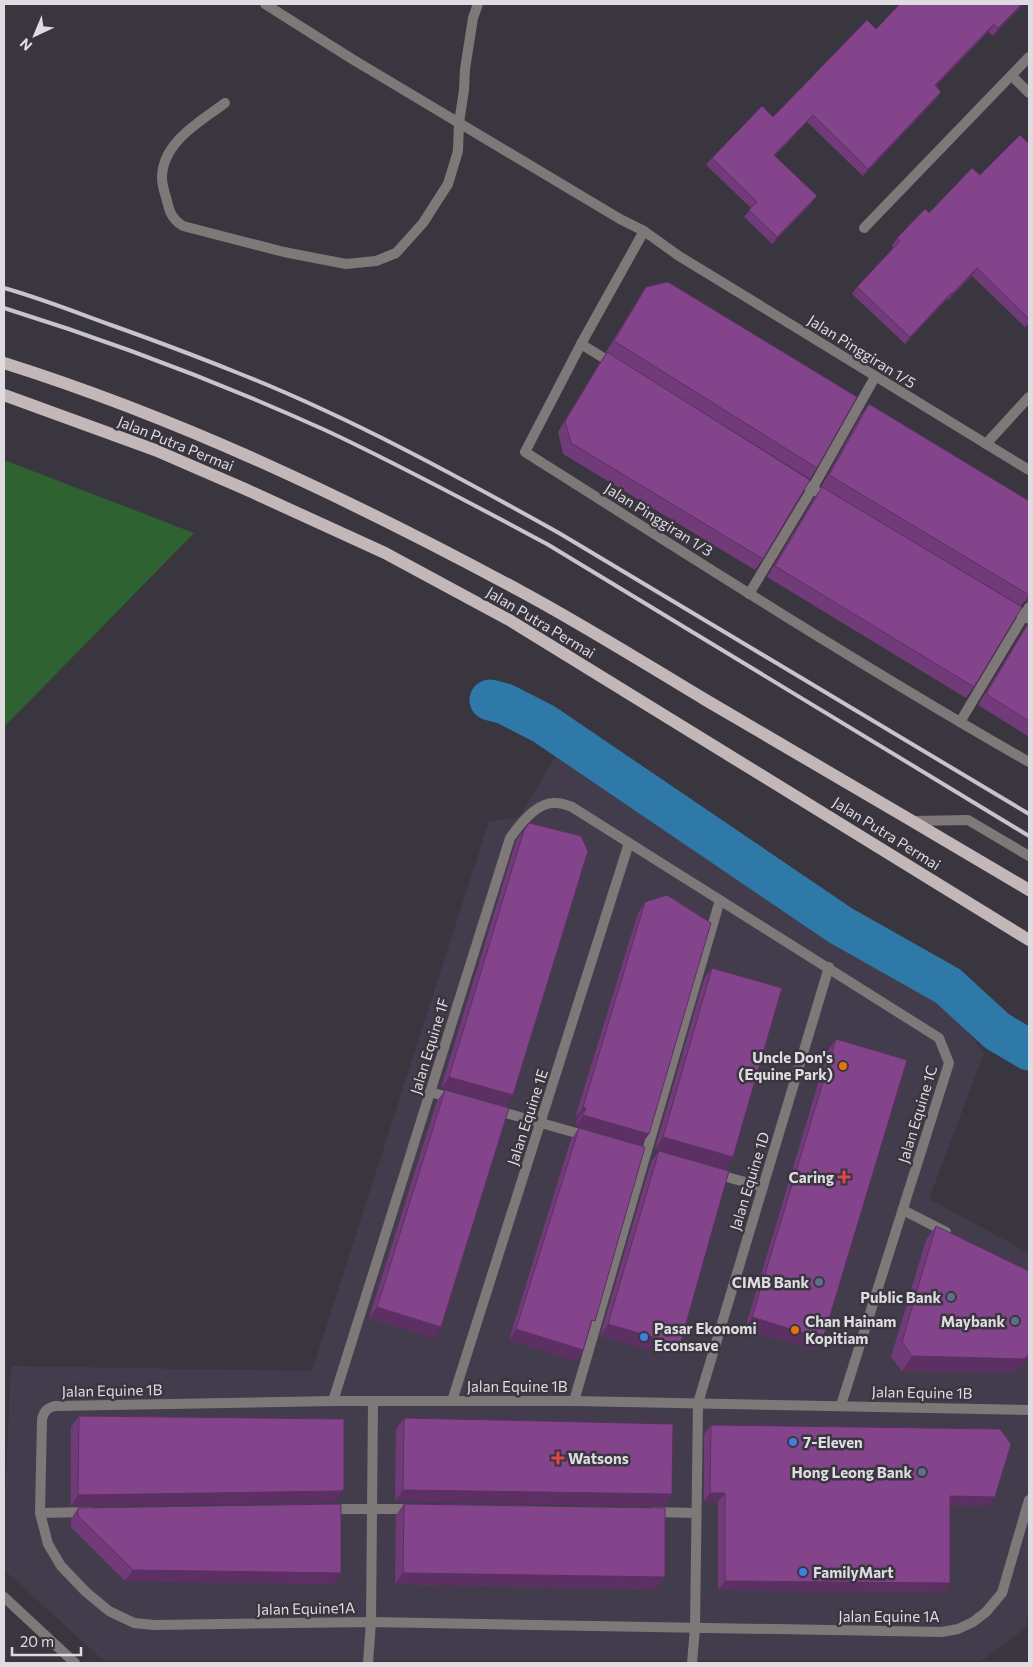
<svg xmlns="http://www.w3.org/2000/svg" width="1033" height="1667" font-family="Commissioner,sans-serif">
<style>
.built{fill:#433c4c}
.green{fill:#2e6231}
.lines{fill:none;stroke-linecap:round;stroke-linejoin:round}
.river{stroke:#2e79a8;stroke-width:41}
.service{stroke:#7e7878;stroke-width:10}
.minor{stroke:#7e7878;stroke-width:10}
.tertiary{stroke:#7e7878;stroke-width:10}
.primary{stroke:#c4b7b7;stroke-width:12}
.rail{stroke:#c7c4cb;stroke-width:4}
.wall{fill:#713a78}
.shaded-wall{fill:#5c3062}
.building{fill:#83448c;stroke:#5c3062}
.food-dot{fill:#e8710a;stroke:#3a363f;stroke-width:2}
.health-dot{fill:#e0444e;stroke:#3a363f;stroke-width:2}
.service-dot{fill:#5c6f8a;stroke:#3a363f;stroke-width:2}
.shop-dot{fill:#3f7fe0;stroke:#3a363f;stroke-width:2}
.labels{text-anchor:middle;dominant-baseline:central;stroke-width:5;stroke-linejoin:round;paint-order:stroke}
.street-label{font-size:15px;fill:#dedbe1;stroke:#3a363f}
.poi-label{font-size:15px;font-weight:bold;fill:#dedbe1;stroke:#3a363f;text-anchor:end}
</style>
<rect width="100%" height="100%" fill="#3a363f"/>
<polygon class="built" points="556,756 945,1002 984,1053 929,1199 1029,1253 1029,1614 1025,1628 981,1661 104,1661 4,1570 4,1523 11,1366 312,1371 489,821 519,817"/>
<polygon class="green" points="4,460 194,533 4,727"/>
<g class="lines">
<polyline class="river" points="490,700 505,704 544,724 840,925 948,986 997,1031 1029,1050"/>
<g class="service">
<path d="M225,103C200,122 162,142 162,178C162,184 164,191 166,197C169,210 171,219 183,226L284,252L346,264L376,261L396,253L423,223L448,184L458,151L459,123L464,90L465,69L473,18L478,4"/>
<polyline points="581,344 615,365"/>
<polyline points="797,479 829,499"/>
<polyline points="749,594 812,489 875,377"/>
<polyline points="1009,606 1029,619"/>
<polyline points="960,722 1029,607"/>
<polyline points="430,1092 455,1099"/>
<polyline points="495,1110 587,1136"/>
<polyline points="716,1174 763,1187"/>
<polyline points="574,1401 720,900"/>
<polyline points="328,1509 414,1509"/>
<polyline points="653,1512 696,1513"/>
<polyline points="40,1513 89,1512"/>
<polyline points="4,1597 75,1663"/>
<polyline points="371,1622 373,1401"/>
<polyline points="695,1628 698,1403"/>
</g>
<g class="minor">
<polyline points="265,4 352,59 620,219 644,231"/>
<polyline points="1012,76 1029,93"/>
<polyline points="864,228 1029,57"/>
<polyline points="986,444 1029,397"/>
<path d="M1029,470L679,256L644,231L581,344L525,452C692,558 858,664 1029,762"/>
<polyline points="903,1210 946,1232"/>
<path d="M333,1401L510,838C519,825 537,801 556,803C561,803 567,805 572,807L939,1038L949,1063L841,1405"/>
<polyline points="452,1401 629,843"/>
<polyline points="698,1403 829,967"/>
<path d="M1029,1410L574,1401H333L55,1406C47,1408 44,1411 42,1419L40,1513L48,1544L61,1566L86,1592L109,1611L134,1623L154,1625L371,1622L942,1632L958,1629L973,1622L986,1612L1002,1593L1029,1500"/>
<polyline points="368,1663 371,1622"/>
<polyline points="692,1663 695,1628"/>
</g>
<polyline class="tertiary" points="912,821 968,820 1029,856"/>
<g class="primary">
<path d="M4,363C185,420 357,503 524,593C585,626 644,663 704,699C812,762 921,826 1029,890"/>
<polyline points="4,395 155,450 245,489 385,553 511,621 1029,940"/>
</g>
<g class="rail">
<path d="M4,288C40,298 75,312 111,325C153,340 196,356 238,373C349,417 455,475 559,533L1029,814"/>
<path d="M4,308C113,342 221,383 325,430C400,465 474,505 547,544L1029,836"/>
</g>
</g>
<g class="wall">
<polygon points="1024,4 993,36 988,32 936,86 941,92 936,99 863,176 807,122 775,156 811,204 772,244 744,217 751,208 706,165 712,158 773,117 876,29"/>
<polygon points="1029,144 1029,323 1025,327 972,276 948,300 947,299 905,344 852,294 857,287 893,248 892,246 897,238 929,213 980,175"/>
<polygon points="646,287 817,468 810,479 606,352 639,298"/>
<polygon points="607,352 763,559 755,570 563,454 558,432 599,364"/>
<polygon points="869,404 1029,501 1029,601 1025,601 1021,606 821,487 861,415"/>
<polygon points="822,487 974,687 966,698 767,577 814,498"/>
<polygon points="1029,621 1029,737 978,705"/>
<polygon points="529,823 506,1106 441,1088 516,841"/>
<polygon points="645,902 641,1145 575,1126 578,1119 575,1118 638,913"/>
<polygon points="712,968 733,1157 725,1169 655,1149 704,979"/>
<polygon points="836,1039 815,1350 745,1329 828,1050"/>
<polygon points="445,1090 441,1327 434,1338 369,1318 437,1101"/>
<polygon points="579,1128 590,1328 583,1350 575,1361 509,1340 571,1139"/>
<polygon points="659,1151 672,1356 600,1336 651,1162"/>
<polygon points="936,1226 1029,1271 1029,1360 1013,1373 902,1371 891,1357 926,1240"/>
<polygon points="79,1416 336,1501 333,1502 71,1506 71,1427"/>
<polygon points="404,1418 672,1494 664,1506 395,1501 396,1429"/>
<polygon points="711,1425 988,1506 950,1505 943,1592 718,1590 718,1502 704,1502 704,1434"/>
<polygon points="404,1504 657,1589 395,1584 396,1515"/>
<polygon points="78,1508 341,1573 333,1584 125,1581 71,1527 71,1519"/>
</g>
<g class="shaded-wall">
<polygon points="1022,4 1024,4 993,36 998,28"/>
<polygon points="994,24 988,32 929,93 935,85"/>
<polygon points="941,92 936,99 863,176 868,169"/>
<polygon points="813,115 807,122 769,162 774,155"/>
<polygon points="817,196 811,204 772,244 777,237"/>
<polygon points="977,268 972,276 948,300 953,293"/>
<polygon points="952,292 947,299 905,344 910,337"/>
<polygon points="1029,595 1029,599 1025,601 1021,606"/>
<polygon points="449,1077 513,1095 506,1106 441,1088"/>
<polygon points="583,1107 586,1108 578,1119 575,1118"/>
<polygon points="583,1115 649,1134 641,1145 575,1126"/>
<polygon points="663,1137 733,1157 725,1169 655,1149"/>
<polygon points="377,1307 441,1327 434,1338 369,1318"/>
<polygon points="752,1317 823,1339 815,1350 745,1329"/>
<polygon points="608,1324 680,1345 672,1356 600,1336"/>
<polygon points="516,1329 583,1350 575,1361 509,1340"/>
<polygon points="1029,1354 1029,1360 1013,1373 902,1371 912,1356"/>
<polygon points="344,1489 336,1501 333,1502 71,1506 78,1495"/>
<polygon points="403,1490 672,1494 664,1506 395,1501"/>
<polygon points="710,1493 725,1493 718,1502 704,1502"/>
<polygon points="950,1496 995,1497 988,1506 944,1505"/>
<polygon points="133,1570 341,1573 333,1584 125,1581"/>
<polygon points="403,1573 665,1577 657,1589 395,1584"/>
<polygon points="725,1581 950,1583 943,1592 718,1590"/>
</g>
<g class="building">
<polygon points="900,4 1022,4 998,28 994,24 935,85 941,92 868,169 813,115 774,155 817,196 777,237 749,210 757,202 712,158 762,106 773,117 867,20 876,29"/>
<polygon points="1020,135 1029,144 1029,319 977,268 953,293 952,292 910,337 857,287 900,241 897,238 925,209 929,213 972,168 980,175"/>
<polygon points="668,282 857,397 817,468 614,341 646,287"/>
<polygon points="607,352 810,480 763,559 571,443 565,421"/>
<polygon points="869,404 1029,501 1029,595 829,475"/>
<polygon points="822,487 1022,607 974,687 775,566"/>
<polygon points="1029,622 1029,721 986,694"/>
<polygon points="529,823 581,836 588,851 513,1095 449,1077 524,830"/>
<polygon points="667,895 711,923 649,1134 583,1115 586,1108 583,1107 645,902"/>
<polygon points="712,968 782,988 733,1157 663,1137"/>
<polygon points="836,1039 907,1060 823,1339 752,1317"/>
<polygon points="445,1090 509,1108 441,1327 377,1307"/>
<polygon points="579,1128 645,1147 595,1321 592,1320 583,1350 516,1329"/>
<polygon points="659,1151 729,1171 680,1345 608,1324"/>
<polygon points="936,1226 1029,1271 1029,1354 1024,1359 912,1356 902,1342"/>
<polygon points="79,1416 344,1419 344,1489 341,1491 78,1495"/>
<polygon points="404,1418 673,1424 672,1494 403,1490"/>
<polygon points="711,1425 1000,1429 1011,1444 995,1497 950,1496 950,1583 725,1581 725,1493 710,1493"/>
<polygon points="341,1504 341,1573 133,1570 78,1516 78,1508"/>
<polygon points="404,1504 665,1508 665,1577 403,1573"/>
</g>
<g class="food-dot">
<circle cx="843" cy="1066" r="5"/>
<circle cx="795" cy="1330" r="5"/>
</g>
<g class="health-dot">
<path d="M841.5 1169.5h5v5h5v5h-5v5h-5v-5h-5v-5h5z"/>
<path d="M555.5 1450.5h5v5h5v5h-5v5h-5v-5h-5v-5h5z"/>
</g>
<g class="service-dot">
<circle cx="819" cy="1282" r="5"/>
<circle cx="951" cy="1297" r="5"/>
<circle cx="1015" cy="1321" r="5"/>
<circle cx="922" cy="1472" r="5"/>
</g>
<g class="shop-dot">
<circle cx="644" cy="1337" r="5"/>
<circle cx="793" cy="1442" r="5"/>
<circle cx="803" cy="1572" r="5"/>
</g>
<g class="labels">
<g class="street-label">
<text transform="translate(862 351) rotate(32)">Jalan Pinggiran 1/5</text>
<text transform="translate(176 443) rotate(22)">Jalan Putra Permai</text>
<text transform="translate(659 519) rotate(32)">Jalan Pinggiran 1/3</text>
<text transform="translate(541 622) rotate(31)">Jalan Putra Permai</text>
<text transform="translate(887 833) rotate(32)">Jalan Putra Permai</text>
<text transform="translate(429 1046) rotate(-73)">Jalan Equine 1F</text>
<text transform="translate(917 1114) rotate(-73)">Jalan Equine 1C</text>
<text transform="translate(527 1117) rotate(-72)">Jalan Equine 1E</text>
<text transform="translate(749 1181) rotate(-73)">Jalan Equine 1D</text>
<text x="517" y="1386">Jalan Equine 1B</text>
<text transform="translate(112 1390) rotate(-1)">Jalan Equine 1B</text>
<text transform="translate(922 1392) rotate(1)">Jalan Equine 1B</text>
<text transform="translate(306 1608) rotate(-1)">Jalan Equine1A</text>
<text x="889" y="1616">Jalan Equine 1A</text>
</g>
<g class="poi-label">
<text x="833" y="1057">Uncle Don's<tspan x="833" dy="17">(Equine Park)</tspan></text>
<text x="834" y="1177">Caring</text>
<text x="809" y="1282">CIMB Bank</text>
<text x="941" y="1297">Public Bank</text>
<text x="805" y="1321" text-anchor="start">Chan Hainam<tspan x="805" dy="17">Kopitiam</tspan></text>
<text x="1005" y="1321">Maybank</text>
<text x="654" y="1328" text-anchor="start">Pasar Ekonomi<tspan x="654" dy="17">Econsave</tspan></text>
<text x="803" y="1442" text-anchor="start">7-Eleven</text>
<text x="568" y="1458" text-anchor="start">Watsons</text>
<text x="912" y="1472">Hong Leong Bank</text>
<text x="813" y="1572" text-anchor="start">FamilyMart</text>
</g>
</g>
<rect width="1033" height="1667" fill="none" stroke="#dedbe1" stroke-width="10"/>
<g transform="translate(35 35) rotate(224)" stroke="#3a363f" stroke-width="4" paint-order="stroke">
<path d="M0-4L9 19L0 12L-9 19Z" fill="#dedbe1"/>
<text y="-8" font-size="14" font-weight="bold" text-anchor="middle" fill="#dedbe1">N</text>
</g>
<path d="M12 1647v8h69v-8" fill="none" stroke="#dedbe1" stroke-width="2.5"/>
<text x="20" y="1647" font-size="15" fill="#dedbe1" stroke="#3a363f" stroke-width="4" paint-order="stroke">20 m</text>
</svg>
